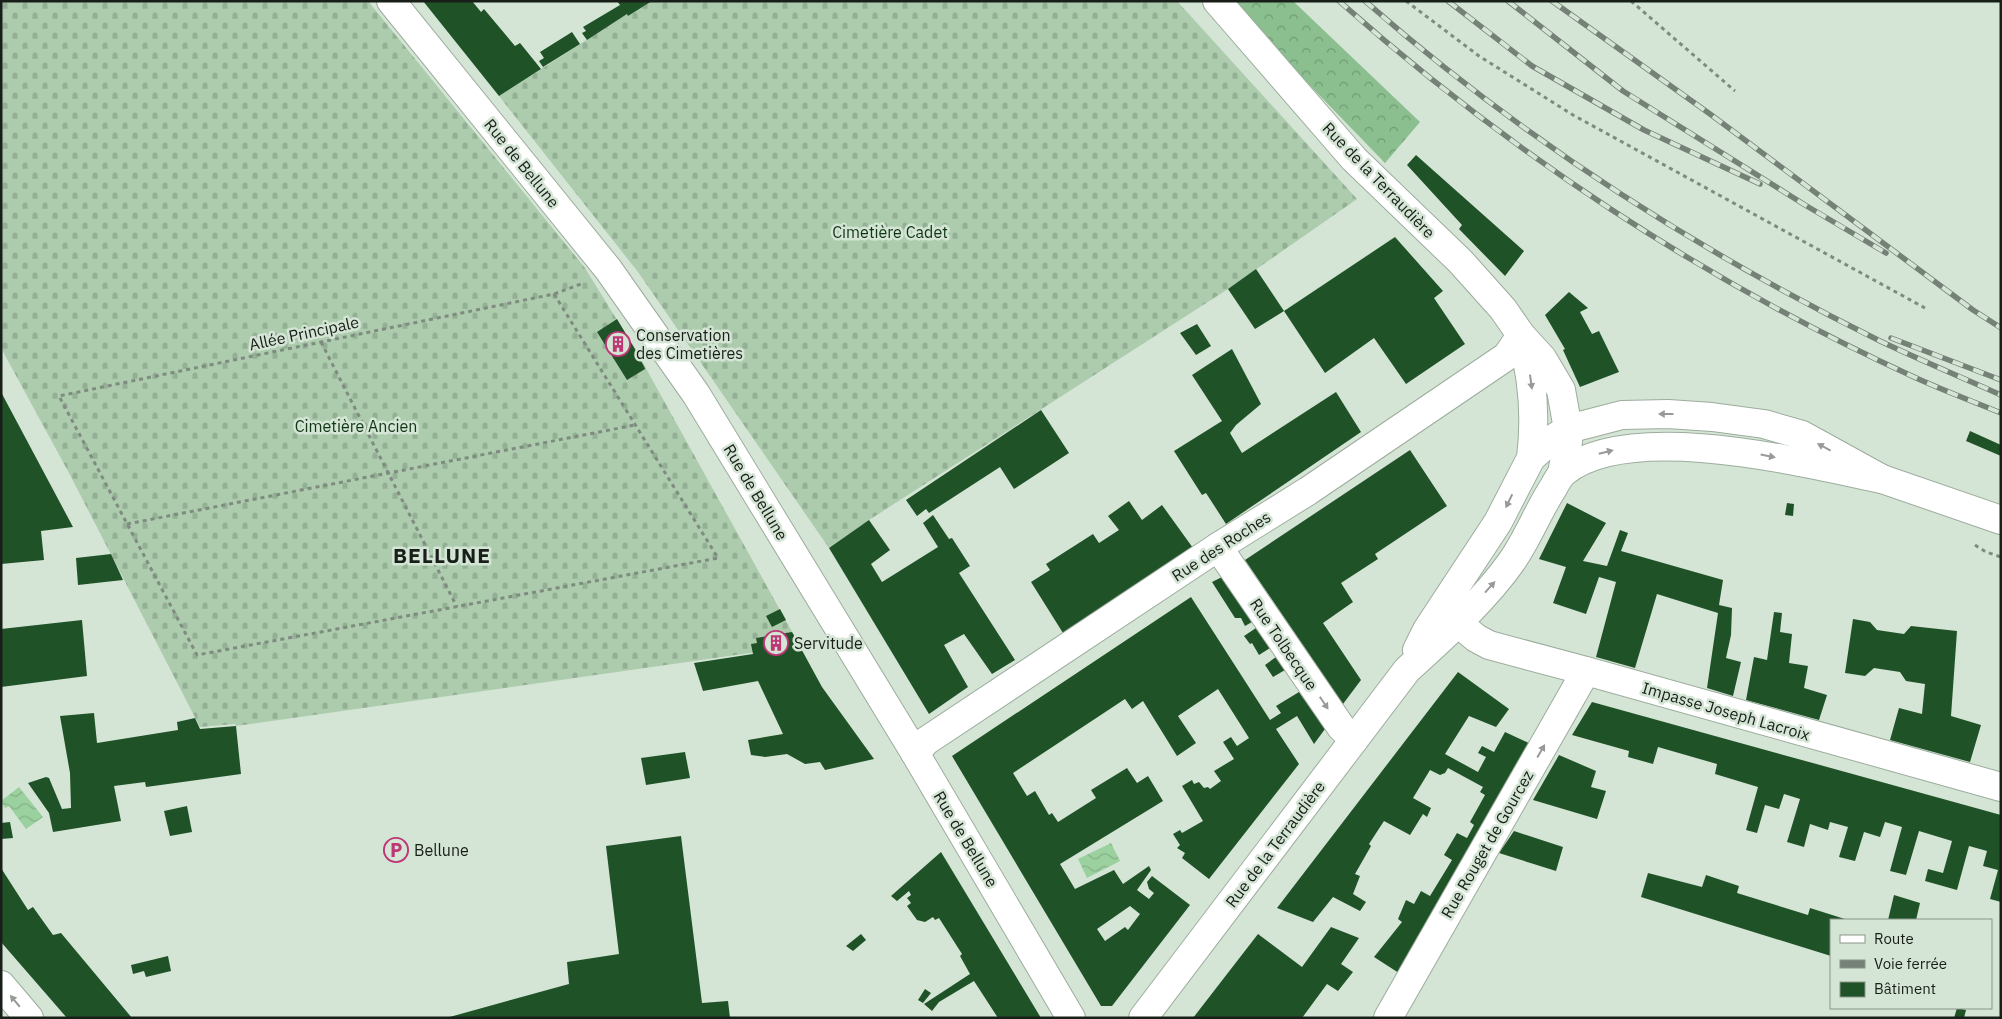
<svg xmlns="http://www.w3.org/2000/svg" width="2002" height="1019" font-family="'IBM Plex Sans',sans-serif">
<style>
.forest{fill:url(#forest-crowns)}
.cemetery{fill:url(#cemetery-stones)}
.water{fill:url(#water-waves)}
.building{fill:#205228;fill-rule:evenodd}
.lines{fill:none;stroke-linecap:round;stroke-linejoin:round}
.minor-casing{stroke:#9cac9d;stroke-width:30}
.major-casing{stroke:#9cac9d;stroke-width:30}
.path{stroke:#7f8b80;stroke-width:3;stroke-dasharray:4 4;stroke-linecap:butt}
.minor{stroke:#fff;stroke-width:28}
.major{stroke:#fff;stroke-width:28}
.rail-casing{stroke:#758176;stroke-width:5.5}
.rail{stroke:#d4e5d5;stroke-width:4;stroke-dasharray:11;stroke-linecap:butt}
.oneway{fill:#979a97}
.labels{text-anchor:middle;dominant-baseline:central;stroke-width:5;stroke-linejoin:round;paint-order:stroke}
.street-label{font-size:16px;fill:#181e18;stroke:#d4e5d5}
.park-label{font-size:16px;fill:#0f3515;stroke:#d4e5d5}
.poi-label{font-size:16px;fill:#181e18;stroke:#d4e5d5;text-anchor:start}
.district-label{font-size:21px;font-weight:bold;letter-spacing:1px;fill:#181e18;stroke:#d4e5d5}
</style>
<defs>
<pattern id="forest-crowns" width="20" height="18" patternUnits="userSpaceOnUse" patternTransform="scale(1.25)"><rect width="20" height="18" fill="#8bbf8f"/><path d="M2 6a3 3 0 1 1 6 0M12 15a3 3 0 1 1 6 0" fill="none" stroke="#719b74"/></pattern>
<pattern id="cemetery-stones" width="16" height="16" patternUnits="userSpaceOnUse" patternTransform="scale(1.25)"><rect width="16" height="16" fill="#acccad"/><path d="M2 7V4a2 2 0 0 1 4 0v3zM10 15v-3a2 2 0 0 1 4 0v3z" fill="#93af94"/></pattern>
<pattern id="water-waves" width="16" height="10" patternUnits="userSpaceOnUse" patternTransform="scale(1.25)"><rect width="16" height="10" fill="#9bd09f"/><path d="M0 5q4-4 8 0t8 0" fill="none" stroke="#85b288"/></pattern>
</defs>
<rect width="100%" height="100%" fill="#d4e5d5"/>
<polygon class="forest" points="1232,1 1293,1 1420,122 1385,163 1263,37"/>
<g class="cemetery">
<polygon points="1,1 368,1 585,268 638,354 800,646 236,726 235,724 200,727 69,473 1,348"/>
<polygon points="652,1 1177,1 1357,199 1228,289 869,520 829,548 638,272 499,96 627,14 628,16"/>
</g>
<g class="water">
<polygon points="19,787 43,817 26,829 9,806 5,808 1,801"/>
<polygon points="1111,843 1120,861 1087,878 1078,859"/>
</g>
<g class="building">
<polygon points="423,1 472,1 481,12 484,9 515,46 520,43 541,69 499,96"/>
<polygon points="617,1 652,1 628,16 627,14 587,40 582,33 586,31 583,27 620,5"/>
<polygon points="572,32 580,44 543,67 539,61 544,58 540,52"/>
<polygon points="1416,155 1524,251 1505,276 1459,229 1462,225 1407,165"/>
<polygon points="1395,237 1443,291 1434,298 1465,344 1406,384 1374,338 1325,373 1284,311"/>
<polygon points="1256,269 1284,311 1255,329 1228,289"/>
<polygon points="1569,292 1588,308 1580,312 1592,334 1599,331 1619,372 1580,387 1563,350 1565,349 1545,315"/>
<polygon points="617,319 638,354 645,369 627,380 597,332"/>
<polygon points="1197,324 1211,346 1196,355 1180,333"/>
<polygon points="1232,349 1261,404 1236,425 1230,433 1242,453 1336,392 1361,432 1226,524 1206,493 1202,495 1174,451 1222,421 1192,375"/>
<polygon points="1,392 73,527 41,531 44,560 1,564"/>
<polygon points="1041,410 1069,453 1014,489 1000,467 929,513 926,509 917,516 906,500"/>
<polygon points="1970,431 2001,445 2001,456 1966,441"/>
<polygon points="1410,450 1447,506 1375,554 1378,559 1341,583 1353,602 1323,623 1361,680 1343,704 1245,560"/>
<polygon points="1129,501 1142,520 1162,505 1193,548 1063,633 1031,582 1050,570 1046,564 1093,534 1099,543 1119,530 1108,516"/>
<polygon points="1567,503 1606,523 1583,561 1607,566 1620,530 1628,533 1621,551 1723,580 1719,605 1732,608 1731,635 1726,658 1741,662 1733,696 1707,688 1718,613 1657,594 1635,668 1596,657 1616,582 1599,577 1586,614 1553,603 1566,567 1539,559"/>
<polygon points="1787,503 1794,504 1793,516 1785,515"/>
<polygon points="933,515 949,539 952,538 970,566 959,573 1015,660 992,674 964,634 944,645 968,687 929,714 829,548 869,520 890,550 871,564 882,582 938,547 923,523"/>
<polygon points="111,554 123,580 78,585 76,558"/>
<polygon points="1222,577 1252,622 1245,626 1241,618 1235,618 1212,582"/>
<path d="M1191,597L1270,720L1281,713L1276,706L1299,692L1325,729L1314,744L1297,716L1276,729L1299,764L1209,879L1182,858L1185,853L1177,848L1180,845L1173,834L1180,830L1182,833L1203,821L1182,786L1192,780L1194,784L1199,782L1204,788L1208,787L1210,789L1221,781L1214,771L1234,759L1223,742L1231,737L1237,746L1249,738L1218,689L1178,716L1196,743L1177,756L1143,701L1132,709L1125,699L1013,773L1027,796L1035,791L1049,815L1052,813L1058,822L1096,798L1091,790L1127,768L1137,783L1148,776L1163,801L1060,864L1075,889L1114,870L1123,884L1149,866L1151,870L1137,890L1149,899L1154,893L1149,889L1147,882L1152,876L1190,905L1112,1006H1101L952,756ZM1130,906L1140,914L1128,930L1125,927L1105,941L1097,929Z"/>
<polygon points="780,609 786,620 772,627 766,616"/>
<polygon points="1774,612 1782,613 1780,632 1792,634 1789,663 1808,666 1804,688 1827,695 1819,720 1746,700 1754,657 1767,660"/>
<polygon points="1853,619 1870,622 1877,630 1904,634 1911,626 1957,631 1951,716 1981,725 1970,762 1890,740 1899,708 1922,714 1925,684 1906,681 1900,672 1874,668 1865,676 1845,673"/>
<polygon points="82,620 87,676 1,687 1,629"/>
<polygon points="1256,628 1270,648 1259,655 1252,643 1250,644 1244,636"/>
<polygon points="792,632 822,687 874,759 825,770 820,762 805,764 787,754 765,757 751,755 748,740 783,734 758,681 703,691 694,663 753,654 751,644 757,643 756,638"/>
<polygon points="1276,657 1285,670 1273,677 1265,665"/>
<polygon points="1458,672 1509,709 1496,727 1469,716 1445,754 1478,772 1486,757 1478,753 1482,746 1494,752 1505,732 1533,745 1402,975 1374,957 1402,922 1398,919 1406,900 1414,904 1421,891 1430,896 1452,860 1444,855 1457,833 1467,838 1474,825 1470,822 1485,795 1480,792 1483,787 1448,768 1445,773 1440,775 1430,770 1413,798 1431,808 1427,817 1423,814 1410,835 1384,821 1369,844 1371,846 1355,874 1360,876 1353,894 1366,902 1360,911 1333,897 1313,922 1277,908"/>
<polygon points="1592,702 2001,815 2001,902 1990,899 1998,870 1983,866 1987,851 1969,846 1957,890 1925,881 1928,869 1943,873 1952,841 1919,831 1906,875 1890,871 1902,827 1885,822 1880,837 1864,832 1855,861 1839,857 1848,827 1830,822 1828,830 1810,824 1804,847 1787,842 1800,799 1784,794 1779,809 1765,805 1757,833 1746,830 1758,787 1715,774 1717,764 1658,747 1653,764 1628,757 1629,751 1572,735"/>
<polygon points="94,713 97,743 178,730 177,722 195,718 200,729 236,726 241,774 146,787 145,782 114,786 121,821 53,832 49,813 28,783 46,777 49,778 62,809 71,808 70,773 60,716"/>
<polygon points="685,752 690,778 646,785 641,758"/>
<polygon points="1559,755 1596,771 1591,787 1606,791 1597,819 1533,800"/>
<polygon points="187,806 192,832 170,836 164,811"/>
<polygon points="10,822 13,838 1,839 1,823"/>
<polygon points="1514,831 1563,847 1556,871 1499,853"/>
<polygon points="681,836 702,1003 728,1001 730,1018 446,1018 569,984 567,962 619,954 606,846"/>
<polygon points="941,852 985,925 1041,1018 998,1018 974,981 939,1002 932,1011 924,1004 970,974 960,956 962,954 939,918 935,920 933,917 925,922 917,920 907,906 911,903 907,898 911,895 909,891 897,901 891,896"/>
<polygon points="1,868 28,910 33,907 53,935 61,933 132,1018 67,1018 1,942"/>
<polygon points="1648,873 1702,887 1706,875 1739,886 1737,893 1808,915 1810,908 1848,920 1831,920 1831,956 1641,897"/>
<polygon points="1894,895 1920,903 1916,920 1888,920"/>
<polygon points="1331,927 1359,938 1341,964 1353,972 1338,991 1327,984 1302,1018 1193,1018 1258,934 1302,967"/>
<polygon points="861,934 866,940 853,951 846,946"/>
<polygon points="168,956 171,971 146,977 144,971 133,974 131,965"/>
<polygon points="925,989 931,993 923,1003 918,1000"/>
<polygon points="1957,1008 1966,1010 1964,1018 1954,1018"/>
</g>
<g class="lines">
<defs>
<g id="minor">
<polyline points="391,1 608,269 696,394 915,753 1071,1018"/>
<polyline points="1217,1 1354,159 1460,261 1503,309 1521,335 1542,358 1561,390 1568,429 1568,442 1562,473"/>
<path d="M1522,339C1533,378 1536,417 1531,458"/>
<polyline points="1218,547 1341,727 1354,740"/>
<polyline points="1458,623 1476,638 1489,645 1586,671 2001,787"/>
<polyline points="915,753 926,741 1218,547 1308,491 1507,356 1521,335"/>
<polyline points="1,985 29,1018"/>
<polyline points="1388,1018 1586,671"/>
</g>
<g id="major">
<polyline points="1417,650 1427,630 1498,522 1531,458 1551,440 1568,429 1622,415 1668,414 1712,417 1764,424 1802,435 1882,479 2001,520"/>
<path d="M1143,1018L1407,670C1444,636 1483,602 1512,561C1528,538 1538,511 1553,488C1556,483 1559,476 1564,472C1630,419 1804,463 1882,479"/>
</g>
</defs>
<use href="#minor" class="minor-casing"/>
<use href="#major" class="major-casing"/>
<g class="path">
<polyline points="1406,1 1479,56 1573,115 1925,308"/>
<polyline points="1631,1 1735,91"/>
<polyline points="554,294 718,558 197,655 59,396 554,294 581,284"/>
<polyline points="321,342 457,607"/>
<polyline points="127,524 635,425"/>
<polyline points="1975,545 1986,552 2001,557"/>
</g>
<use href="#minor" class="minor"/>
<use href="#major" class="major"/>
<defs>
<g id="rail">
<path d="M1339,1C1510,153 1706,282 1914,377C1942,390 1972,401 2001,413"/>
<path d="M1365,1C1520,137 1696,250 1880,341C1920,360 1961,377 2001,395"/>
<polyline points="1448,1 1532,66 1644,130 1760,184"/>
<polyline points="1508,1 1623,91 1805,205 1886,253"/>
<polyline points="1552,1 1710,114 1973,310 2001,328"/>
<polyline points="1891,338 2001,380"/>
</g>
</defs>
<use href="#rail" class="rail-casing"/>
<use href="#rail" class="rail"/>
</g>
<defs><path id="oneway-solid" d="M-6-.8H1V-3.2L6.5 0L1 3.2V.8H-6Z" transform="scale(1.25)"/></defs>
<g class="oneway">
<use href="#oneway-solid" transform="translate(1531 382) rotate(82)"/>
<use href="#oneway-solid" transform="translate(1666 414) rotate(-180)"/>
<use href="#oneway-solid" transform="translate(1824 447) rotate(-152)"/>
<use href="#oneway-solid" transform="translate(1606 452) rotate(-14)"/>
<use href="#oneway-solid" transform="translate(1768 456) rotate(11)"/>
<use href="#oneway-solid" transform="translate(1509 501) rotate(116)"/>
<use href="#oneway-solid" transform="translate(1490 587) rotate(-48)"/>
<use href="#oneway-solid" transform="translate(1324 703) rotate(56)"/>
<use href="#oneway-solid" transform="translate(1541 751) rotate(-60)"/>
<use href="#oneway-solid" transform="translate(15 1001) rotate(-130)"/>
</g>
<defs>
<symbol id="building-ring" viewBox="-11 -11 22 22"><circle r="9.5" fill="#d4e5d5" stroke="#be3675" stroke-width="1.5"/><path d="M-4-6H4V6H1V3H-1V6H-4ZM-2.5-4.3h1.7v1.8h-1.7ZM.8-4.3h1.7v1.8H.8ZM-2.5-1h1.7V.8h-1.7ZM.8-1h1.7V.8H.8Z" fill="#be3675"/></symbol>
<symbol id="parking-ring" viewBox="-11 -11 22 22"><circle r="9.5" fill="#d4e5d5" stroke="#be3675" stroke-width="1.5"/><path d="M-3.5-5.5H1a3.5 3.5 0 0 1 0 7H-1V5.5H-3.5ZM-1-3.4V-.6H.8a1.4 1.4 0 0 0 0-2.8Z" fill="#be3675"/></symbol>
</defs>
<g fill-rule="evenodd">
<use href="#building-ring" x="604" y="330" width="28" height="28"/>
<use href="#building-ring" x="762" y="629" width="28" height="28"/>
<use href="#parking-ring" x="382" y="836" width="28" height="28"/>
</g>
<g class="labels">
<g class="street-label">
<text transform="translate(522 163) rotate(51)">Rue de Bellune</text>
<text transform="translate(1379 180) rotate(46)">Rue de la Terraudière</text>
<text transform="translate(304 333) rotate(-12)">Allée Principale</text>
<text transform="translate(756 492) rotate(59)">Rue de Bellune</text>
<text transform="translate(1221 546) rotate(-33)">Rue des Roches</text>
<text transform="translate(1284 644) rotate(56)">Rue Tolbecque</text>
<text transform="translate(1726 711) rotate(16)">Impasse Joseph Lacroix</text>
<text transform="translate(966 839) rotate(59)">Rue de Bellune</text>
<text transform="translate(1275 844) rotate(-53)">Rue de la Terraudière</text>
<text transform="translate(1487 844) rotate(-60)">Rue Rouget de Gourcez</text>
</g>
<g class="park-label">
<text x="890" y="232">Cimetière Cadet</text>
<text x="356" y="426">Cimetière Ancien</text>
</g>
<g class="poi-label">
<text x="636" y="335">Conservation<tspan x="636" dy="18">des Cimetières</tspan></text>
<text x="794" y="643">Servitude</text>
<text x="414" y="850">Bellune</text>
</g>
<g class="district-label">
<text x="442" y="555">BELLUNE</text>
</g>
</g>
<rect width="2002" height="1019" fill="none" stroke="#181e18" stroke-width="5"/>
<rect x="1830" y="919" width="162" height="90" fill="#d4e5d5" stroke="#899589"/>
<rect x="1840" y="935" width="25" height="8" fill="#ffffff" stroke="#899589"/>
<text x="1874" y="944" font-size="15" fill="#181e18">Route</text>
<rect x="1840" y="960" width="25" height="8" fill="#758176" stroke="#899589"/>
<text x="1874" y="969" font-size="15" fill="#181e18">Voie ferrée</text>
<rect x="1840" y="982" width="25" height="15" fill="#205228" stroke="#899589"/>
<text x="1874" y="994" font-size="15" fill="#181e18">Bâtiment</text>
</svg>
